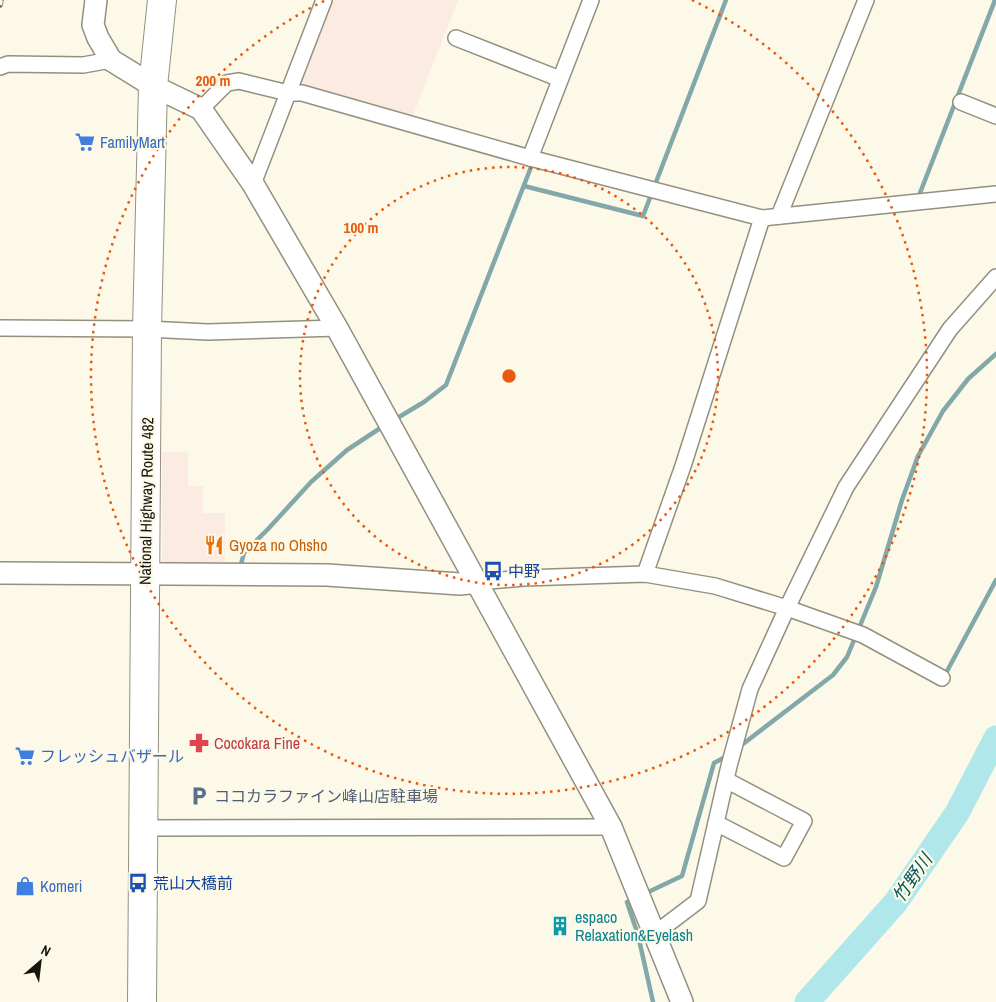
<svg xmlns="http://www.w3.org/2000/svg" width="996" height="1002" font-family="'Archivo Narrow','Noto Sans JP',sans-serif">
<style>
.commercial{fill:#fcebe0}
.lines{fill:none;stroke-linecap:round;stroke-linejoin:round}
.stream{stroke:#82a8a9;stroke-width:4.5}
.river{stroke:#b0e7eb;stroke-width:25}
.street-casing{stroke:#939080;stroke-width:18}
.secondary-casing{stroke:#939080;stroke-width:24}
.highway-casing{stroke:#939080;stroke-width:30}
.street{stroke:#fff;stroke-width:15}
.secondary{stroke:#fff;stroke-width:21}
.highway{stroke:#fff;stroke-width:28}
.rail-casing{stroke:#69675d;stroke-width:5.5}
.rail{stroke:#fdf9e8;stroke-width:4;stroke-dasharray:11;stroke-linecap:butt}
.ring{fill:none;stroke:#e8590c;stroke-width:2.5;stroke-dasharray:2.5 5}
.labels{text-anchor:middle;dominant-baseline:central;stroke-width:4.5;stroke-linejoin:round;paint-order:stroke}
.shop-label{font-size:16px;fill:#366cbe;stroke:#fdf9e8;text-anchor:start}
.street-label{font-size:16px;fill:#171610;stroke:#fdf9e8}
.food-label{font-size:16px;fill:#c56008;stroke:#fdf9e8;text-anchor:start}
.transit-label{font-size:16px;fill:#164399;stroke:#fdf9e8;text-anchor:start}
.health-label{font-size:16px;fill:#be3a42;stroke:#fdf9e8;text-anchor:start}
.service-label{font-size:16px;fill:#4e5e75;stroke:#fdf9e8;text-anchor:start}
.culture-label{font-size:16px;fill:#0d838f;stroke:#fdf9e8;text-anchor:start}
.water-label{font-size:18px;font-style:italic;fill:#04565a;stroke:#fdf9e8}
.centre{fill:#e8590c;stroke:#fdf9e8;stroke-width:2.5}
.ring-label{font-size:15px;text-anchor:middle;font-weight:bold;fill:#e8590c;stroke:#fdf9e8;stroke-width:4.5;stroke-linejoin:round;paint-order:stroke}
</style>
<rect width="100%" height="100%" fill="#fdf9e8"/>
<g class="commercial">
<polygon points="332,0 458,0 412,118 298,88"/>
<polygon points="162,452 188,452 188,486 203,486 203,513 225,513 225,569 162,569"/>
</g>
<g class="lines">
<g class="stream">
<polyline points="524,186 643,216 726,0"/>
<polyline points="920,193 995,0"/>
<polyline points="394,420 424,402 446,385 533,162"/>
<polyline points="240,568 244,553 269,528 311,482 347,450 385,425"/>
<polyline points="946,673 996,580"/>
<polyline points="739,747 833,675 847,657 876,587 902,500 918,456 943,411 968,379 996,354"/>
<polyline points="644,894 682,876 714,763 727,756"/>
<polyline points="634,899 627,902 638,935 653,1002"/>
</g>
<polyline class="river" points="807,1002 896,902 957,813 996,738"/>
<defs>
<g id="street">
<polyline points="456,38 560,79"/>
<polyline points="0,67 8,64 83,65 111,60"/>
<polyline points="961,102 996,116"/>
<polyline points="201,109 227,83 239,81 288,93 302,93 530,158 762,218 996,194"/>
<polyline points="530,158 591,0"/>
<polyline points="253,184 324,0"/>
<polyline points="779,216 866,0"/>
<polyline points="0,328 147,329 208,332 337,328"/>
<polyline points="645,574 683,466 762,218"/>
<polyline points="477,582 524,578 645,574 715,586 787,608 863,635 942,678"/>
<polyline points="716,823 784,858 804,821 726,780"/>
<polyline points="142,828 611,827"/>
<polyline points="656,933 698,901 729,766 750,689 787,608 846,487 950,329 996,277"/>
</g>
<g id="secondary">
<polyline points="96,0 93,25 98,38 111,60 153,86 201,109 253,184 337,328 611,827 682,1002"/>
<polyline points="0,573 327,575 460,584 477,582"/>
</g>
<polyline id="highway" points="142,1002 147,329 153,86 162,0"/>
</defs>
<use href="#street" class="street-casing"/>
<use href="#secondary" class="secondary-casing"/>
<use href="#highway" class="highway-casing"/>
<use href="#street" class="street"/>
<use href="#secondary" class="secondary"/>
<use href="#highway" class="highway"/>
<defs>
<polyline id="rail" points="0,5 1,0"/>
</defs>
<use href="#rail" class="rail-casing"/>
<use href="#rail" class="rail"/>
</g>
<g class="ring">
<circle cx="509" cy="376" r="209"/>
<path d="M692 0A418 418 0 1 1 326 0"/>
</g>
<defs>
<symbol id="supermarket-bare" viewBox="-9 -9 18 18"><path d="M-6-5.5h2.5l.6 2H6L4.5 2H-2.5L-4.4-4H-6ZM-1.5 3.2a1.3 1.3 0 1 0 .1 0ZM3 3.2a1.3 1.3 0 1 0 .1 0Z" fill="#3f7fe0" stroke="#fdf9e8" stroke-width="2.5" paint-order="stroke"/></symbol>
<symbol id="restaurant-bare" viewBox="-9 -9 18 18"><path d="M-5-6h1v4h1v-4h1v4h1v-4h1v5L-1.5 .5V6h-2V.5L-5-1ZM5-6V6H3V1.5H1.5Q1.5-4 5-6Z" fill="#e8710a" stroke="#fdf9e8" stroke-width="2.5" paint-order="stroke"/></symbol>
<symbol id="bus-bare" viewBox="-9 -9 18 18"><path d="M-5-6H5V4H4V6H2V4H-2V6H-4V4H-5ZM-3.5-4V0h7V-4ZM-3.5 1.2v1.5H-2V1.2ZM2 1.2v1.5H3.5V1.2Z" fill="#1a4fb4" stroke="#fdf9e8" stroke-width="2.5" paint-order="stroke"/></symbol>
<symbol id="pharmacy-bare" viewBox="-9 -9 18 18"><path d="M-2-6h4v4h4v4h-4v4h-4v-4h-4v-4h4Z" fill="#e0444e" stroke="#fdf9e8" stroke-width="2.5" paint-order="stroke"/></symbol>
<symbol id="parking-bare" viewBox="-9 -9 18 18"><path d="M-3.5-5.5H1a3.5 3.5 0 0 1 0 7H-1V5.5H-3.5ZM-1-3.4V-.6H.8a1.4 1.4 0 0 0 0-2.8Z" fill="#5c6f8a" stroke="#fdf9e8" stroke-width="2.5" paint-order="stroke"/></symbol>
<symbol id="shop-bare" viewBox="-9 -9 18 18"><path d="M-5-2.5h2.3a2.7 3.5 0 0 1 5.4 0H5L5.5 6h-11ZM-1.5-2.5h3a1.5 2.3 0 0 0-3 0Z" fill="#3f7fe0" stroke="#fdf9e8" stroke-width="2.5" paint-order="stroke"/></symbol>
<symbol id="building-bare" viewBox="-9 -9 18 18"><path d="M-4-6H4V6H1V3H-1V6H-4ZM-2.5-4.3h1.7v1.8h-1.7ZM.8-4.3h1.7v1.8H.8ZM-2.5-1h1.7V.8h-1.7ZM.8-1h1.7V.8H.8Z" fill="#0f9aa8" stroke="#fdf9e8" stroke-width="2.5" paint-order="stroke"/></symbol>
</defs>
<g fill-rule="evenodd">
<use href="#supermarket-bare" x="71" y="128" width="28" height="28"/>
<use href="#restaurant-bare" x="200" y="531" width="28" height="28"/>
<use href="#bus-bare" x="479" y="557" width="28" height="28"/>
<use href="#pharmacy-bare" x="185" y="729" width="28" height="28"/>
<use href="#supermarket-bare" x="11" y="742" width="28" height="28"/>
<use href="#parking-bare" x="185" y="782" width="28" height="28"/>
<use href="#bus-bare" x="124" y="869" width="28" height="28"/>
<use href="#shop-bare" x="11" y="872" width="28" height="28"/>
<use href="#building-bare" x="546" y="912" width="28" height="28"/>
</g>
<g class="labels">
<g class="shop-label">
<text x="100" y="142">FamilyMart</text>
<text x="40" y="756">フレッシュバザール</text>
<text x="40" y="886">Komeri</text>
</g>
<g class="street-label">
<text transform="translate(146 501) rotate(-89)">National Highway Route 482</text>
</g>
<g class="food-label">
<text x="229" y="545">Gyoza no Ohsho</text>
</g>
<g class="transit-label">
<text x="508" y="571">中野</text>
<text x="153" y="883">荒山大橋前</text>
</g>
<g class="health-label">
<text x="214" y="743">Cocokara Fine</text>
</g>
<g class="service-label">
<text x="214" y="796">ココカラファイン峰山店駐車場</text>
</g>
<g class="culture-label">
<text x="575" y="917">espaco<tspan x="575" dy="18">Relaxation&amp;Eyelash</tspan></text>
</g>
<g class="water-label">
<text transform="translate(912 878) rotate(-55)">竹野川</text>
</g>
</g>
<circle cx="509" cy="376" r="8" class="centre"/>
<g class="ring-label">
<text x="213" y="86">200 m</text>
<text x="361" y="233">100 m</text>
</g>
<g transform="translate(40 962) rotate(28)" stroke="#fdf9e8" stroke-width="4" paint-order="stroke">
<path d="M0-4L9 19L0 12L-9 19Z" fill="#171610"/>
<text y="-8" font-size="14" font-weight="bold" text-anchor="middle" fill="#171610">N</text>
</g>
</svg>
